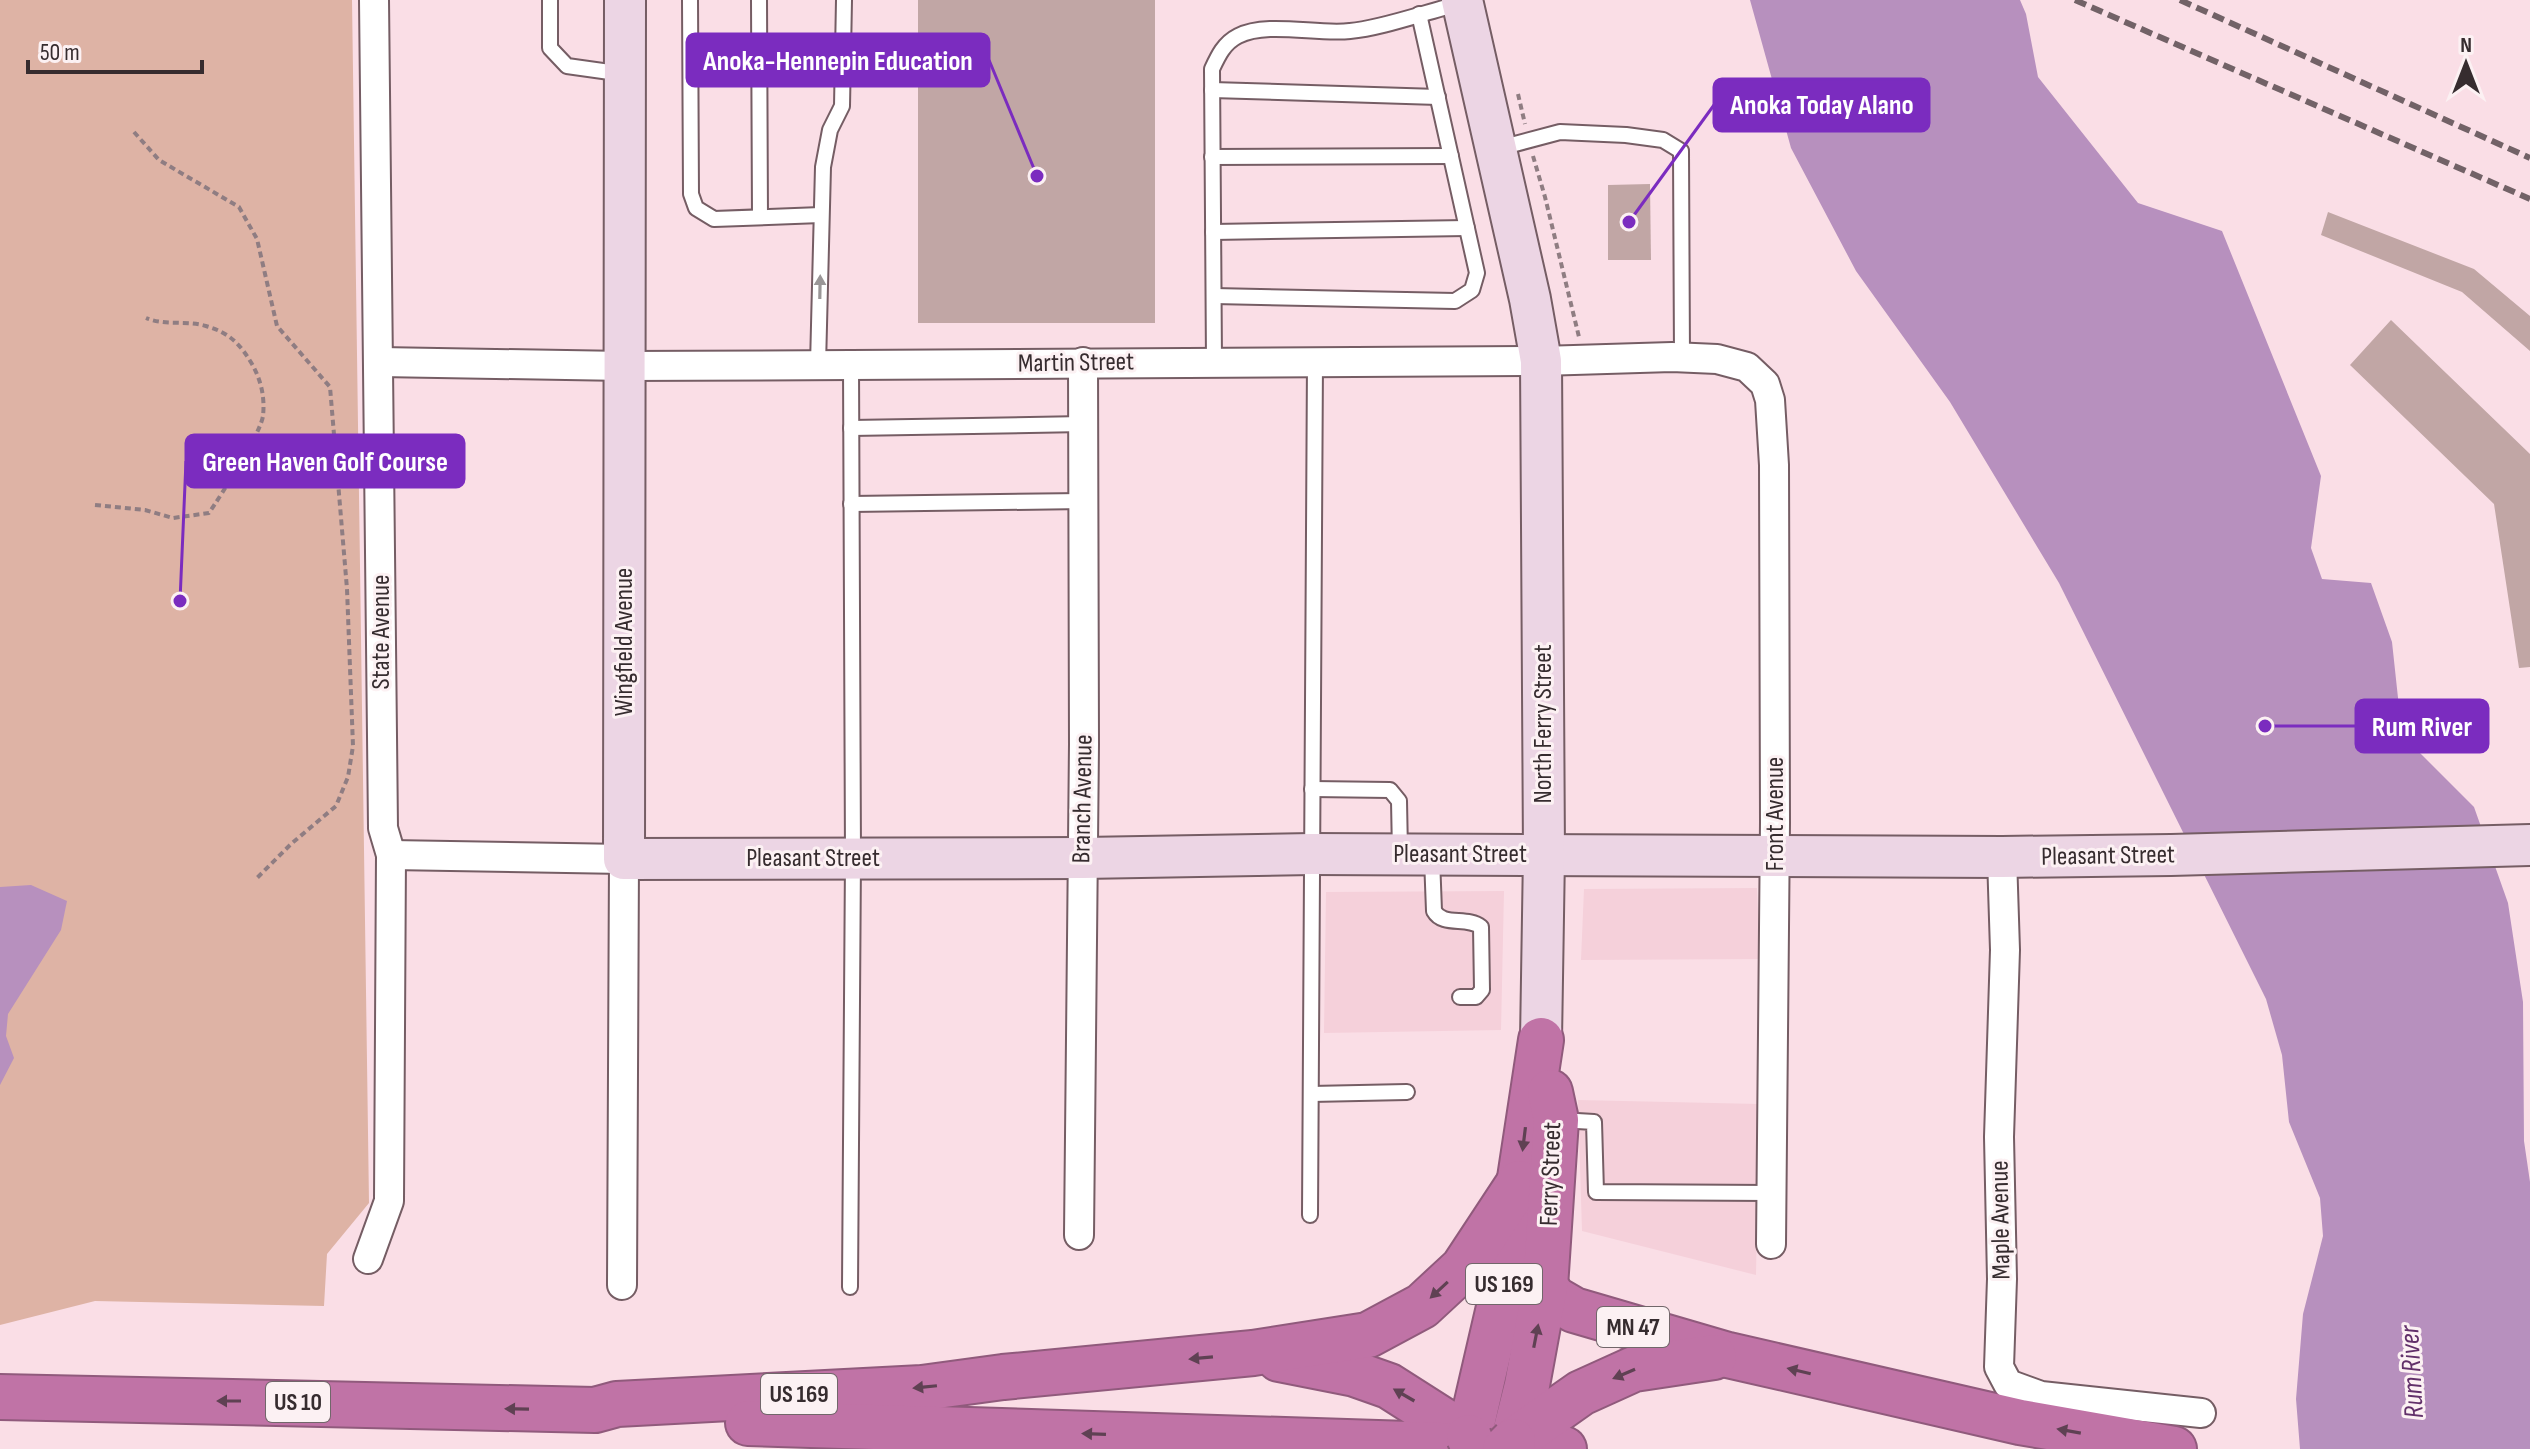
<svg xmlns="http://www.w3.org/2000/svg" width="2530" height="1449" font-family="'Sofia Sans Condensed',sans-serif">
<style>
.built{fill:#f5d0da}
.green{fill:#deb3a5}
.water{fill:#b790be}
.building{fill:#c1a6a5}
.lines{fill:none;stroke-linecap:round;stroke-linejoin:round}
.lane-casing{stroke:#755d64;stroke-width:18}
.street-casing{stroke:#755d64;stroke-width:32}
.secondary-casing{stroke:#755d64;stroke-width:44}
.highway-casing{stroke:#905a7c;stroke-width:48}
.path{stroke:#8f7d82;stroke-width:4;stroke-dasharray:6 4;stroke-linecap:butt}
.lane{stroke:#fff;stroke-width:14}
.street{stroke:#fff;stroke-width:28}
.secondary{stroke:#ecd5e4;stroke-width:40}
.highway{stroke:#c073a6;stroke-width:44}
.rail{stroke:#726267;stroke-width:6;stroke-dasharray:12 6;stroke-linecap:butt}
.highway-bridge-casing{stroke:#905a7c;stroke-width:48;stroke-linecap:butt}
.highway-bridge{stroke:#c073a6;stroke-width:44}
.oneway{fill:#9a9697}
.oneway2{fill:#5f4153}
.labels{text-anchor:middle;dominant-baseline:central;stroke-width:6;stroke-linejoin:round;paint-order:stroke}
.shield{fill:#fcf1f3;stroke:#71676a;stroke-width:2}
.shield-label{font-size:24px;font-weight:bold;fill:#362c2f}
.street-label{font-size:26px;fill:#362c2f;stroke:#fcf1f3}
.water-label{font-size:28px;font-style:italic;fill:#62306a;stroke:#fcf1f3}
.leader{fill:none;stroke:#7b2cbf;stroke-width:3}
.callout-dot{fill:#7b2cbf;stroke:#fcf1f3;stroke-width:3}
.callout{fill:#7b2cbf;stroke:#7b2cbf;stroke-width:3}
.callout-label{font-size:28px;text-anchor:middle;font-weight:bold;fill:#fff}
</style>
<rect width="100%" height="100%" fill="#fadee6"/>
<g class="built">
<polygon points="1757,888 1760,959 1581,960 1584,889"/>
<polygon points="1504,891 1501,1030 1324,1033 1326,892"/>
<polygon points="1578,1100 1759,1104 1756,1275 1582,1231"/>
</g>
<polygon class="green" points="0,0 352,0 369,1203 327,1254 324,1306 95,1301 0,1325"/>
<g class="water">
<polygon points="1750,0 2020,0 2026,14 2038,77 2138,203 2222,231 2321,476 2311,548 2322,579 2371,583 2392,642 2402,735 2474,807 2508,903 2523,1002 2524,1141 2530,1182 2530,1449 2300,1449 2296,1399 2303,1314 2323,1236 2320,1198 2289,1122 2282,1055 2266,999 2059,583 1950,402 1856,271 1791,148"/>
<polygon points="31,885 67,901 61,930 8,1014 6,1036 14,1058 0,1085 0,887"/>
</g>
<g class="building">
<rect x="918" y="0" width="237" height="323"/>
<polygon points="1650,184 1651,260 1608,260 1608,185"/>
<polygon points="2328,212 2474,269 2530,316 2530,351 2462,292 2321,235"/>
<polygon points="2391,320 2530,454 2530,667 2519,668 2494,504 2350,365"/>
</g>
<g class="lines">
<defs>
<g id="lane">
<polyline points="550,0 550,48 567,66 624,74"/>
<polyline points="690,0 691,194 696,208 714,219 821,215"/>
<polyline points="759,0 760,217"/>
<polyline points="1212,90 1438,97"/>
<polyline points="1500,148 1560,132 1626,135 1663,140 1681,151 1682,358"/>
<polyline points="1212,157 1451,156"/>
<polyline points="1213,232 1467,228"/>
<polyline points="1214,296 1455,301 1472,290 1477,273 1419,14"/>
<path d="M1214,362L1212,69C1218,56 1224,43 1238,36C1267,21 1317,35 1350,31C1383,28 1425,12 1459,4"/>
<polyline points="818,365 823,167 830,130 842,106 844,0"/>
<polyline points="851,428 1084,424"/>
<polyline points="851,504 1084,501"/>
<polyline points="1312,789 1390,790 1399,801 1400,852"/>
<path d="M1432,858L1434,911C1443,927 1467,916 1481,927L1482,990L1476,997H1460"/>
<polyline points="1311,1094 1407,1092"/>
<polyline points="1560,1120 1594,1122 1596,1192 1771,1193"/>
<polyline points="1310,1215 1315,361"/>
<polyline points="850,1287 853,857 851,365"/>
</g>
<g id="street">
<polyline points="380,362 624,366 851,365 1541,361 1672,357 1717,359 1747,367 1765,384 1770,400 1774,465 1775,822 1771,1244"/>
<polyline points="391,855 624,859 622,1285"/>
<polyline points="2002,857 2005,950 1999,1137 2002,1279 1999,1367 2008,1384 2041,1396 2201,1413"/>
<polyline points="1079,1235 1084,744 1083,362"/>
<polyline points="368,1259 389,1201 391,855 383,828 374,0"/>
</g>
<g id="secondary">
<polyline points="625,0 624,859 1083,858 1312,854 2002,857 2171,855 2530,845"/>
<polyline points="1462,0 1530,299 1541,361 1544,854 1541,1040"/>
</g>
<g id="highway">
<polyline points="1545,1287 1555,1299 1574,1310 1728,1355 2020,1422 2174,1449"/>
<polyline points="1279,1359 1355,1374 1389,1386 1469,1437 1503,1290 1541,1040"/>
<polyline points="0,1397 595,1410 617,1404 922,1388 1003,1377 1253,1353 1368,1335 1422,1306 1463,1268 1519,1183"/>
<polyline points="748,1423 1564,1449"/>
<polyline points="1513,1441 1527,1385 1545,1287 1556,1120 1550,1092"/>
<polyline points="1513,1441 1581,1393 1634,1369 1714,1357"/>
</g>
</defs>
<use href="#lane" class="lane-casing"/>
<use href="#street" class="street-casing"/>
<use href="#secondary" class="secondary-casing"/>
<use href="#highway" class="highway-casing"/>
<g class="path">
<polyline points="1518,94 1525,124"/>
<polyline points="134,132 159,160 239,207 257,239 277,326 330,387 347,589 353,746 348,777 336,806 291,844 257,878"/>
<polyline points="1533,156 1545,197 1579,337"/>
<path d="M95,505L145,510L173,518L209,513C221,495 260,435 263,416C265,397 261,380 252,364C240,344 230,333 206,326C186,320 165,326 146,318"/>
</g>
<use href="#lane" class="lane"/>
<use href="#street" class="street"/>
<use href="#secondary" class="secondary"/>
<use href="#highway" class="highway"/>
<g class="rail">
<polyline points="2075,0 2530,199"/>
<polyline points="2180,0 2530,158"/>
</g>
<defs>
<g id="highway-bridge">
<polyline points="1469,1437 1474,1449"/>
<polyline points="1505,1449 1513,1441"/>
</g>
</defs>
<use href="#highway-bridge" class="highway-bridge-casing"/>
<use href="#highway-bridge" class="highway-bridge"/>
</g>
<defs><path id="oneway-solid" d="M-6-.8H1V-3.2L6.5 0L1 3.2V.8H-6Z" transform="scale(2)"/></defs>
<use class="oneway" href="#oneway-solid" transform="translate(820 287) rotate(-89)"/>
<g class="oneway2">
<use href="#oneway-solid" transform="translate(1524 1139) rotate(97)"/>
<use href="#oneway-solid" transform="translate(1439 1290) rotate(137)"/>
<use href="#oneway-solid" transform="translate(1536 1336) rotate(-79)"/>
<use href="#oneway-solid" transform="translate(1201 1358) rotate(175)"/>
<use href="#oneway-solid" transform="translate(1799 1371) rotate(-167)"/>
<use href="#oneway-solid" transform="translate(1624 1374) rotate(157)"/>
<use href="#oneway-solid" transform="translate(925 1387) rotate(174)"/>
<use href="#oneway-solid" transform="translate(1404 1395) rotate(-150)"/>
<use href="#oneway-solid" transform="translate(229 1401) rotate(-180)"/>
<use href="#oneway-solid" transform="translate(517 1409) rotate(-179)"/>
<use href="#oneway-solid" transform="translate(2069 1431) rotate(-170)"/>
<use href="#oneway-solid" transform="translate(1094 1434) rotate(-178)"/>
</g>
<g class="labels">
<g class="shield">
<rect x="1466" y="1264" width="76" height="40" rx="6"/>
<rect x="1597" y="1307" width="72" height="40" rx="6"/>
<rect x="761" y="1374" width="76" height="40" rx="6"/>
<rect x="266" y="1382" width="64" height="40" rx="6"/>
</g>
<g class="shield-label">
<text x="1504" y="1284">US 169</text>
<text x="1633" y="1327">MN 47</text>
<text x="799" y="1394">US 169</text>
<text x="298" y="1402">US 10</text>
</g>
<g class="street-label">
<text transform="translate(1076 363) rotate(-1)">Martin Street</text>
<text transform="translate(381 632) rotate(-90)">State Avenue</text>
<text transform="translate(624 642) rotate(-90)">Wingfield Avenue</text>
<text transform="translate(1543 724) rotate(-90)">North Ferry Street</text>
<text transform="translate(1083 799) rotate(-89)">Branch Avenue</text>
<text transform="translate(1775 814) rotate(-90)">Front Avenue</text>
<text x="1460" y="854">Pleasant Street</text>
<text transform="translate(2108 856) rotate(-1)">Pleasant Street</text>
<text x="813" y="858">Pleasant Street</text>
<text transform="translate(1551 1174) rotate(-88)">Ferry Street</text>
<text transform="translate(2001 1220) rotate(-91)">Maple Avenue</text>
</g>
<g class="water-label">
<text transform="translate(2412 1372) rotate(-93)">Rum River</text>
</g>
</g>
<path class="leader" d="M1037 176L989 60M1629 222L1714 105M180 601L186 461M2265 726L2356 726"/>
<g class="callout-dot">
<circle cx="1037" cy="176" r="8"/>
<circle cx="1629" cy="222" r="8"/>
<circle cx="180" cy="601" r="8"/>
<circle cx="2265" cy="726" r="8"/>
</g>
<g class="callout">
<rect x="687" y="34" width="302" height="52" rx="8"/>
<rect x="1714" y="79" width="215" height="52" rx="8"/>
<rect x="186" y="435" width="278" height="52" rx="8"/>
<rect x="2356" y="700" width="132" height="52" rx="8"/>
</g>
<g class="callout-label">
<text x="838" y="70">Anoka-Hennepin Education</text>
<text x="1822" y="114">Anoka Today Alano</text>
<text x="325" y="471">Green Haven Golf Course</text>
<text x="2422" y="736">Rum River</text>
</g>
<g transform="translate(2466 64)" stroke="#fcf1f3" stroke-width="6" paint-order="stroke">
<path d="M0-6L14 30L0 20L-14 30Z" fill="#362c2f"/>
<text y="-12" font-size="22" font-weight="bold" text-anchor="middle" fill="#362c2f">N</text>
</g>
<path d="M28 60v12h174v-12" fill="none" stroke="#362c2f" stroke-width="4"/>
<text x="40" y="60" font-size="24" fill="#362c2f" stroke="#fcf1f3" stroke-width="6" paint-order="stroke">50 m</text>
</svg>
